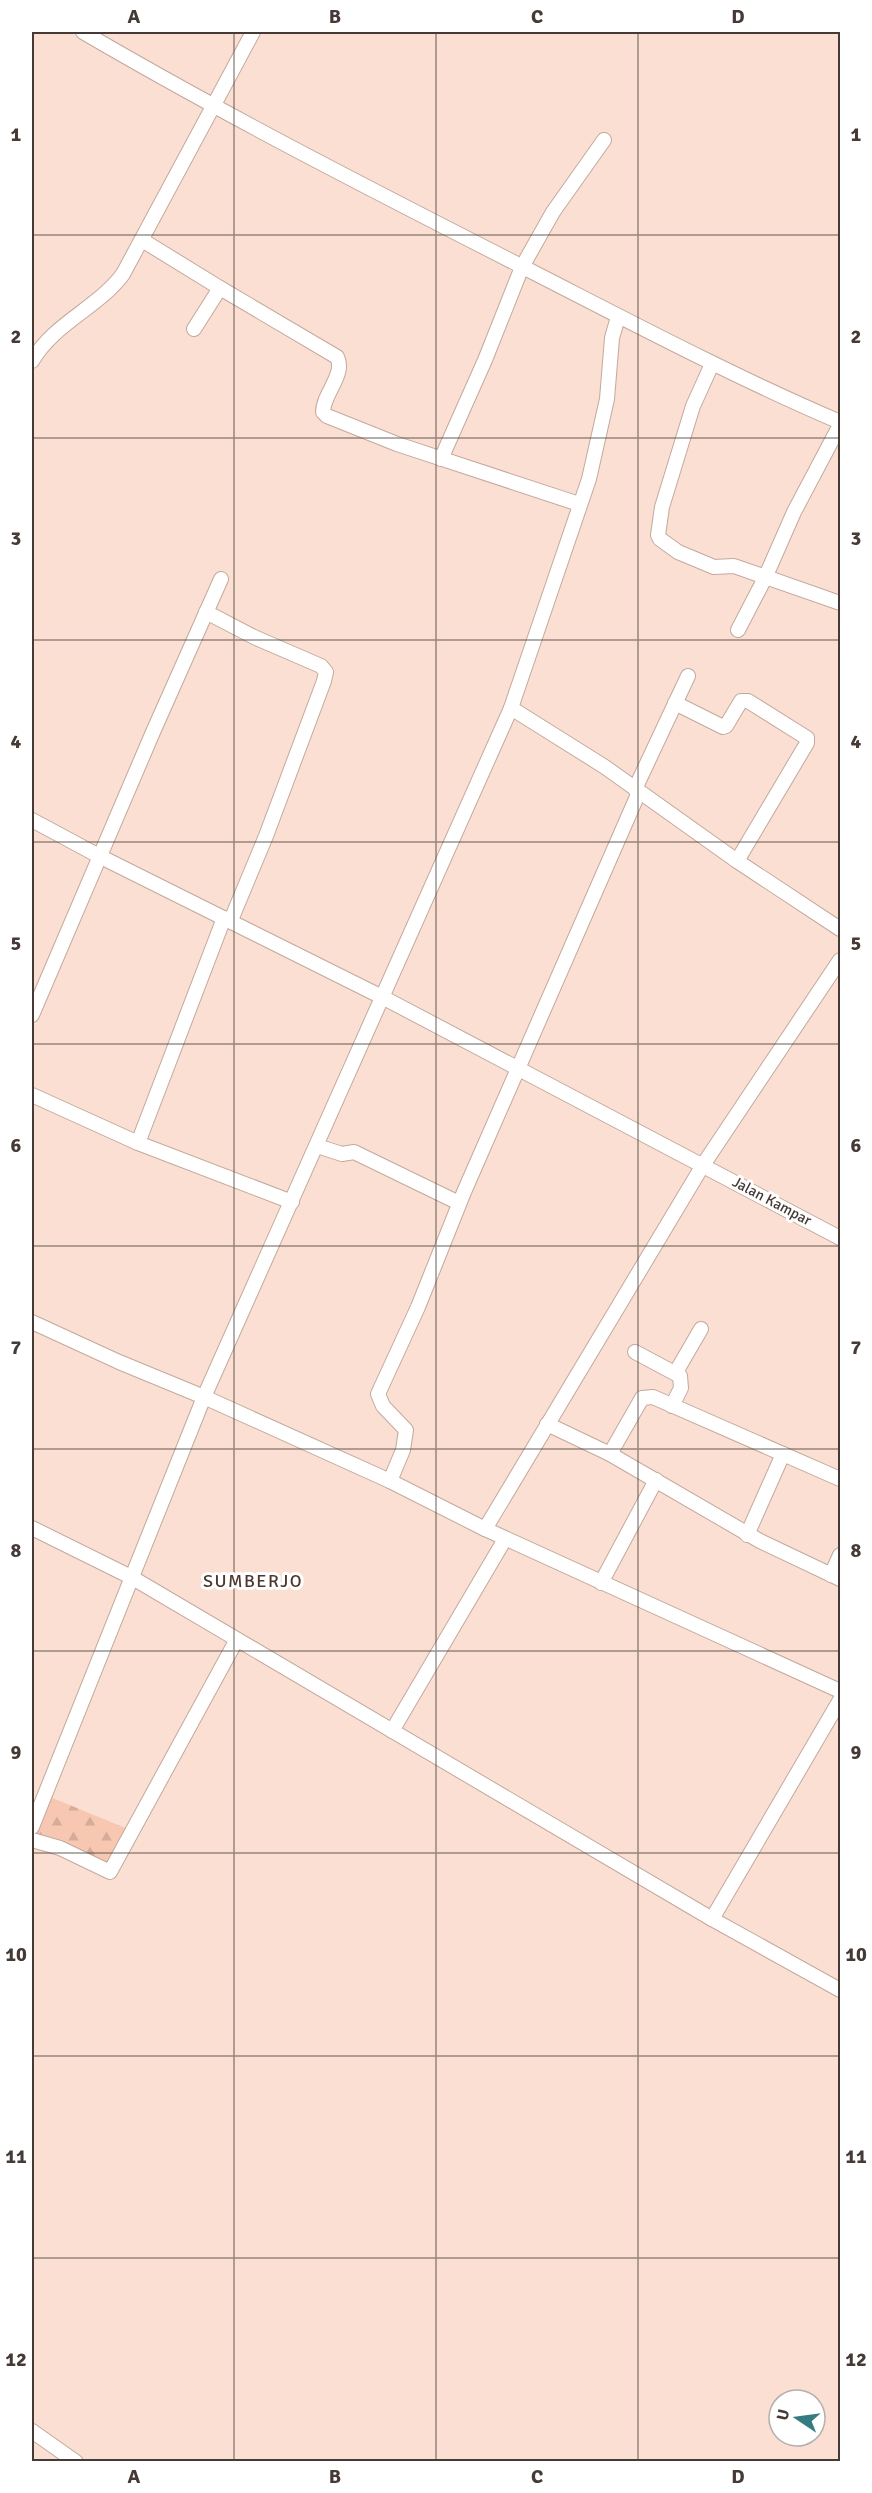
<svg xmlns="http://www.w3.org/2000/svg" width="872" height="2493" font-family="Signika,sans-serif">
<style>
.forest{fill:url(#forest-firs)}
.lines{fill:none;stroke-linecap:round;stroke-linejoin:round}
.minor-casing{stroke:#c3a99d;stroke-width:16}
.minor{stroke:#fff;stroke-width:14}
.grid{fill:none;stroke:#453a35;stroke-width:1.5;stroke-opacity:0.55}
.labels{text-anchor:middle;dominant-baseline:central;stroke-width:6;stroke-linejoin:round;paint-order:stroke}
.street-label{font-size:15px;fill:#453a35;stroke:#fff}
.quarter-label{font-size:18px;letter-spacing:1.5px;fill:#4d382e;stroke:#fff}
.neatline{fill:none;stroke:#453a35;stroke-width:2}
.grid-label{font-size:20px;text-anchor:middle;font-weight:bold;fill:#453a35}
</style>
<defs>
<pattern id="forest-firs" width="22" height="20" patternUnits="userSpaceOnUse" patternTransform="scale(1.5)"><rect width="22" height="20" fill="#f7c7b1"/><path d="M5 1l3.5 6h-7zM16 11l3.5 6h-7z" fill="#d5ac99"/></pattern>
</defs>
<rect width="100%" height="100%" fill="#fadfd2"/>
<polygon class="forest" points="50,1797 128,1829 110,1867 33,1838 39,1820"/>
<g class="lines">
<defs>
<g id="minor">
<path d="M83,32C225,115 372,190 519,265C625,319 730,375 840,422"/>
<polyline points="142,240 220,288 194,329"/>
<path d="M220,288L337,357C346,374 323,394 323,412L327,416L397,444L579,504"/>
<path d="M32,361C54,323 98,308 123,274L253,32"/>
<polyline points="712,364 693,406 662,507 658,535 660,539 678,552 714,567 734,566 840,603"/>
<polyline points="441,459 485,360 522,267 553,212 604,140"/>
<polyline points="206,612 254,637 321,666 326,672 324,681 266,836 231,920"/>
<polyline points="738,630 765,578 794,512 840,425"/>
<polyline points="675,703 723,727 726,726 741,701 748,701 807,738 807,743 737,861"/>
<polyline points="511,708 605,767 737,861 840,929"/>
<polyline points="635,789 688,676"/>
<polyline points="32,820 99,856 384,998 840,1238"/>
<polyline points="32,1015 153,732 221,579"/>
<polyline points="32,1095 138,1143 292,1202"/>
<polyline points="138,1143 224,918"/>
<polyline points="317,1146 342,1154 354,1152 459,1203"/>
<polyline points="32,1322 119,1362 204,1397 511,708 589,479 607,399 612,338 618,317"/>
<polyline points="635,1352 680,1376 681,1388 672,1406"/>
<polyline points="676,1372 701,1329"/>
<polyline points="547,1424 610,1454 760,1541 840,1579"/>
<polyline points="610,1454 642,1398 653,1397 840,1479"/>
<polyline points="390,1481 403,1450 406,1430 383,1406 378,1394 418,1307 464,1192 639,792"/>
<polyline points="32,1528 131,1577 712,1919 840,1990"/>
<polyline points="485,1529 840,1691"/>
<polyline points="747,1535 783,1454"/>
<polyline points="831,1575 840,1555"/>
<polyline points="601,1583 656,1480"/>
<polyline points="392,1731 505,1539"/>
<polyline points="32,1827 204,1397 390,1481 485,1529 703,1165 840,960"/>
<polyline points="32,1840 60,1848 110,1872 236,1641"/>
<polyline points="712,1919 840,1700"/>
<polyline points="32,2431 76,2462"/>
</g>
</defs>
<use href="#minor" class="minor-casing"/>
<use href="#minor" class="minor"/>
</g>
<path class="grid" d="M234,32V2462M436,32V2462M638,32V2462M32,235H840M32,438H840M32,640H840M32,842H840M32,1044H840M32,1246H840M32,1449H840M32,1651H840M32,1853H840M32,2056H840M32,2258H840"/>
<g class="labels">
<g class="street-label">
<text transform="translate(772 1201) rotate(28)">Jalan Kampar</text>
</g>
<g class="quarter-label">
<text x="253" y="1581">SUMBERJO</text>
</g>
</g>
<rect width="872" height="2493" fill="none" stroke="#ffffff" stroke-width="66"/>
<g transform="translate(797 2418) rotate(283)"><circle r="28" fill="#ffffff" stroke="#b5b0ae" stroke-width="1.5"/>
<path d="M0-4.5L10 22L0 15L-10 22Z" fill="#347c82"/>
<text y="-9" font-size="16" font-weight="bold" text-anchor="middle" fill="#453a35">U</text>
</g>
<rect x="33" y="33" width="806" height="2427" class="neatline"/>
<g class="grid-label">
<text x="134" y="23">A</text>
<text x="335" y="23">B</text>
<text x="537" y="23">C</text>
<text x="738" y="23">D</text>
<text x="16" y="141">1</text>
<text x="856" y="141">1</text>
<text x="16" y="343">2</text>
<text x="856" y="343">2</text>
<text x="16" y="545">3</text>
<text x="856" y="545">3</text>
<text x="16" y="748">4</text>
<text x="856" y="748">4</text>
<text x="16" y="950">5</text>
<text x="856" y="950">5</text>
<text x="16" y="1152">6</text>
<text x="856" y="1152">6</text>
<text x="16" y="1354">7</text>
<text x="856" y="1354">7</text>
<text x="16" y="1557">8</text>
<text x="856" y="1557">8</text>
<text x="16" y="1759">9</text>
<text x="856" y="1759">9</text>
<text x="16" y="1961">10</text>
<text x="856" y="1961">10</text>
<text x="16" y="2163">11</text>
<text x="856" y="2163">11</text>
<text x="16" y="2366">12</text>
<text x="856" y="2366">12</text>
<text x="134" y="2483">A</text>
<text x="335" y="2483">B</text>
<text x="537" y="2483">C</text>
<text x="738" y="2483">D</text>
</g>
</svg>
